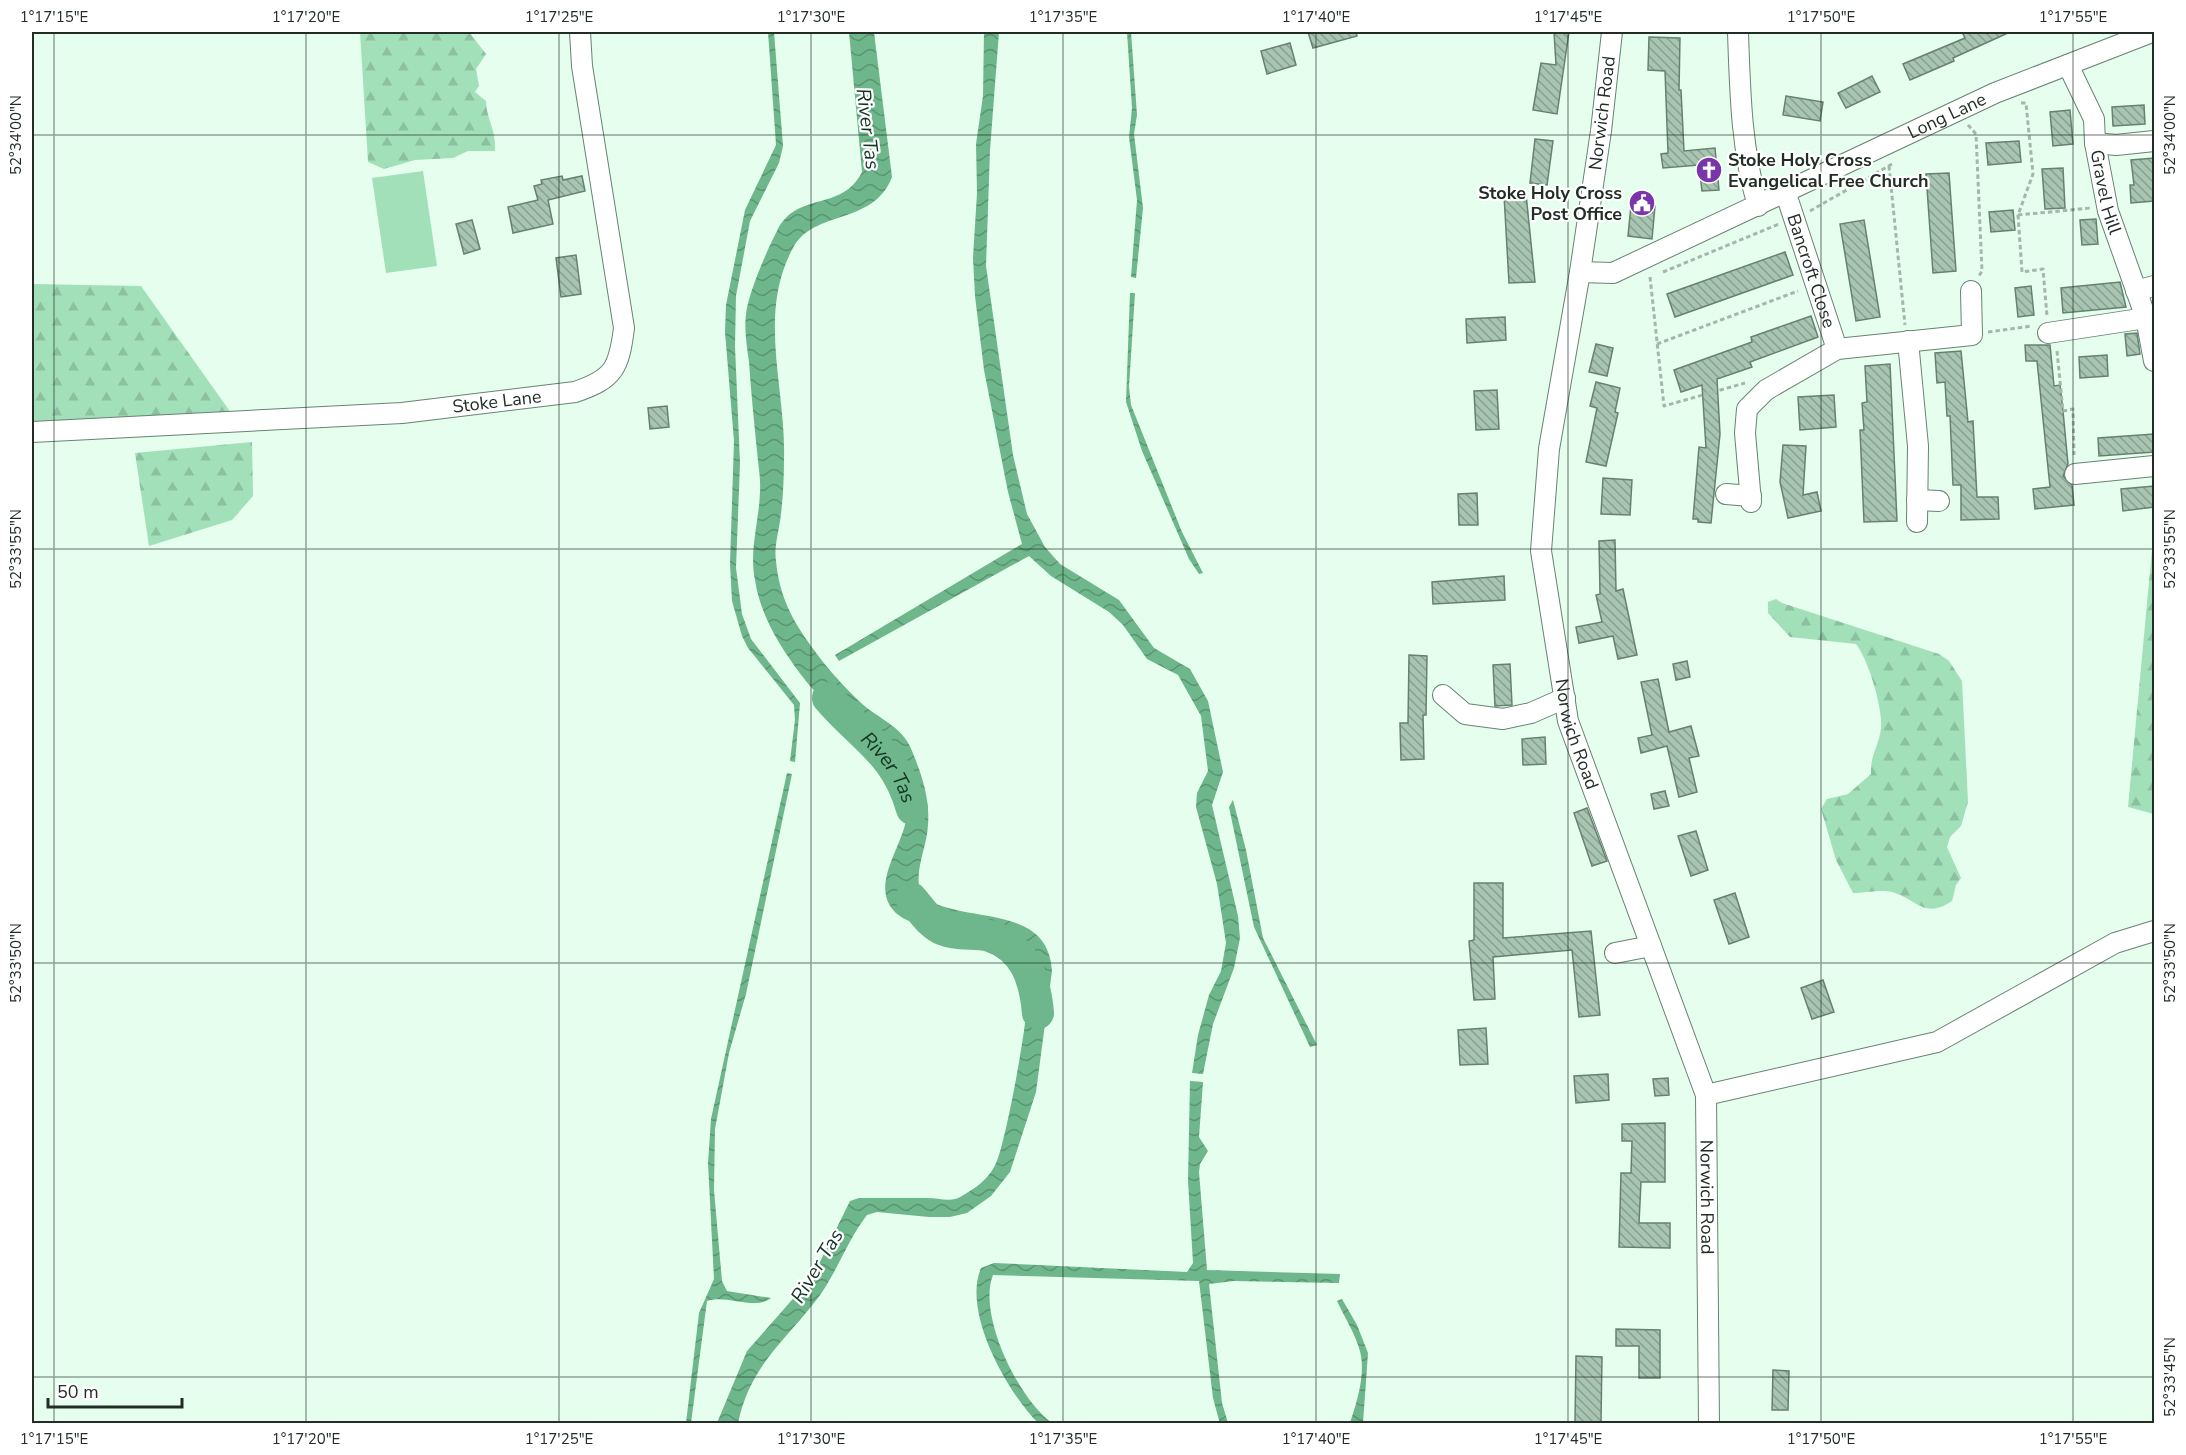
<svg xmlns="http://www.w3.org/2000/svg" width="2186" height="1455" font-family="'Nunito Sans',sans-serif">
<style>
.forest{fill:url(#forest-firs)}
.park{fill:#a2e0ba}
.water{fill:url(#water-waves)}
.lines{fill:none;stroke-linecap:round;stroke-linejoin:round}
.river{stroke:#6eb68b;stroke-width:32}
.building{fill:url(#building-back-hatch);stroke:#668170;stroke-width:1.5}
.minor-casing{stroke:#688372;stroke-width:22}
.path{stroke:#a4b7aa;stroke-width:3;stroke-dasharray:4.5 3;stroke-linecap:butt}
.minor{stroke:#fff;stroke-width:20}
.ticks{fill:none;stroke:#222d26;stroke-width:1.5;stroke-opacity:0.45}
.labels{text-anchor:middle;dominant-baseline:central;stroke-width:4.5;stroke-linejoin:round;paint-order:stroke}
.street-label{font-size:18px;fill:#222d26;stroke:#fff}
.poi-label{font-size:18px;font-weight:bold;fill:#222d26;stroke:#fff;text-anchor:start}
.water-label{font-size:20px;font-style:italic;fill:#133422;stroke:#fff}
.neatline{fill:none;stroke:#222d26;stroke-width:2}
.ticks-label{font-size:15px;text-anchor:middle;fill:#222d26}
</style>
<defs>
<pattern id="forest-firs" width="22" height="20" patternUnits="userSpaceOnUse" patternTransform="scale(1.5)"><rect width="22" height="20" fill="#a2e0ba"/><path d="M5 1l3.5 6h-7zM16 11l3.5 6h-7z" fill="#8bc0a0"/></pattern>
<pattern id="water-waves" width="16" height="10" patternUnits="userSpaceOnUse" patternTransform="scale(1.5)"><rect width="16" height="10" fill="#6eb68b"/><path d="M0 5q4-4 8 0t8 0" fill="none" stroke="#5a9471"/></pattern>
<pattern id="building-back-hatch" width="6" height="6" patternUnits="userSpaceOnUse" patternTransform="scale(1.5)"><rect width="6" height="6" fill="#a8c5b2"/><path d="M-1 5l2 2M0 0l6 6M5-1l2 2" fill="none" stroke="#88a091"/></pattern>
</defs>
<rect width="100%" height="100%" fill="#e6feee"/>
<g class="forest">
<path d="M360,32H469L486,54L476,69L479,86L475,92L486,101C487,122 496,127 495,151H468L453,158L415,160L384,169L368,162Z"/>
<polygon points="32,284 141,286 236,420 32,430"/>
<polygon points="252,442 253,496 232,520 149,546 135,453"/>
<polygon points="2153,539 2154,540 2154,814 2128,807"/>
<path d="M1776,599L1782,603L1939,654L1949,661L1962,681L1968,802L1961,826L1950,837L1947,847L1961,878L1956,885L1952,901C1924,920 1917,899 1892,892C1881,889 1864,893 1853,893L1836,860L1821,809L1827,799L1848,794L1871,774C1870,755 1879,746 1881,728C1883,708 1868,659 1856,644L1790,637L1768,613V602Z"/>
</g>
<polygon class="park" points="423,171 437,266 386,273 372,178"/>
<g class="water">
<polygon points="768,32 774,32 783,146 779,163 750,221 736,296 735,346 740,463 736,568 742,614 751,639 800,703 795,762 790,761 795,720 794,705 748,648 742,636 732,601 730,564 734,441 725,332 726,305 745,210 776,145"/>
<path d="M849,32H874L892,177C873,226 814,209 793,248C757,314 786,388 784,458C784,479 783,501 780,521C778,535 774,547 776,561C778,584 785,605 797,625C814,653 836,679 860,702C878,719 903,726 912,751C922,775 930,799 928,825C927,849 912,873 922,896C962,926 1048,901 1052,971L1036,1092L1010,1172L991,1196L967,1213L950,1217H929L877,1212L867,1215C846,1242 836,1276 814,1303C781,1345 750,1367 738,1423H717L747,1351L813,1276L850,1201L859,1198C882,1198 905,1198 927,1198C936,1198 947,1201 955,1199C960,1198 968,1192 973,1189C984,1182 994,1171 998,1158C1008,1131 1038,975 1027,956C1011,928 918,938 894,911C869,884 905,844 907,814C908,797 901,775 893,761C882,742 862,736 846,722C824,703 803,680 787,655C772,633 759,607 755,580C749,550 759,522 760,492C761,479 758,464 757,451C754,421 751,392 749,362C747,347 744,330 746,314C748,294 767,250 777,231C797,190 841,213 862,172Z"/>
<polygon points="984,32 999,32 990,150 986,266 1013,455 1027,514 1045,547 1060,564 1119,600 1154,648 1190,669 1208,701 1223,772 1212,805 1238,916 1240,938 1234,968 1213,1024 1203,1074 1192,1073 1198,1035 1209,995 1221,971 1226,943 1217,884 1196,807 1197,793 1208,771 1201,716 1178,675 1147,659 1123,625 1109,612 1051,576 1029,556 839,661 835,655 1022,544 1008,492 984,370 975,296 973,258 977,193 976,144 983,96"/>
<polygon points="1127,32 1131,32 1137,115 1134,134 1143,208 1136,278 1131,277 1137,200 1129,137 1132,108"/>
<polygon points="1130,293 1135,293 1129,387 1131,405 1182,532 1203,573 1199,574 1189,559 1142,451 1126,402"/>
<path d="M787,773L792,774L746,994L729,1053L715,1129L714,1190L722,1281L727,1291L771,1298C755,1311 726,1294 707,1301L691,1423H686L699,1313L714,1279L708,1163L711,1119Z"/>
<polygon points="1233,800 1246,850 1263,938 1317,1045 1310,1047 1254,927 1229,807"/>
<path d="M1190,1081L1203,1082L1199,1137L1208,1151L1200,1164L1199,1172L1207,1270L1340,1274L1339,1283L1234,1281L1209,1284L1222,1403L1228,1423L1220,1424L1213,1398L1199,1281L993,1275C977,1315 1019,1400 1052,1423H1038C1007,1392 962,1312 981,1268L994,1263L1187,1272L1193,1263L1188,1181Z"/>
<path d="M1342,1299L1357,1325L1368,1353L1363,1423H1350C1357,1402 1367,1371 1359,1348C1354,1332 1344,1316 1337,1301Z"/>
</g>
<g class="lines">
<g class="river">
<path id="s1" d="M828,698C864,740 896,752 912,809"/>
<path d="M911,898C921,909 930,925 944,930C959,936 975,932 990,936C1026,948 1035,980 1038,1013"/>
</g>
</g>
<g class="building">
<polygon points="1308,32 1356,32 1357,36 1313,48"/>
<polygon points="1554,32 1569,32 1557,114 1533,110 1541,63 1556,65"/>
<polygon points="1962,32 2010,32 1953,58 1954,61 1910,80 1903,64 1965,38"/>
<polygon points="1649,37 1680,38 1679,90 1681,90 1684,151 1715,148 1719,190 1702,191 1699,165 1663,168 1661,154 1668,153 1665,71 1648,70"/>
<polygon points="1290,43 1296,65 1267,74 1261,51"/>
<polygon points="1872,76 1880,92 1846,108 1838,93"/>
<polygon points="1786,96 1823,102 1820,121 1783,115"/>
<polygon points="2144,105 2145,124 2113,126 2112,107"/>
<polygon points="2070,110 2073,144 2053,146 2050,112"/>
<polygon points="1535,139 1553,141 1547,185 1530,183"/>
<polygon points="2019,141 2021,162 1988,165 1986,143"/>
<polygon points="2154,158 2154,201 2131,203 2130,185 2134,185 2131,160"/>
<polygon points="2063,168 2065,208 2045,209 2042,169"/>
<polygon points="1949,173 1956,271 1933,273 1926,174"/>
<polygon points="562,176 563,180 582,176 585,191 548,200 553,224 513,233 508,207 538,200 534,186 542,184 541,180"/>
<polygon points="1526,194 1535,282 1509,283 1504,195"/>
<polygon points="1632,195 1649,197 1648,206 1655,206 1652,239 1628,236"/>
<polygon points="2013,210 2015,230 1991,232 1989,212"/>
<polygon points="2096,219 2098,244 2082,245 2080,220"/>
<polygon points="472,220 480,249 464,254 456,224"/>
<polygon points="1864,220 1880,317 1856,321 1840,224"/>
<polygon points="1785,252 1793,275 1675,317 1667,294"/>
<polygon points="576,255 581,294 561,297 556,258"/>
<polygon points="2120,282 2126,307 2063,313 2061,288"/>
<polygon points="2031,286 2034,315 2018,317 2015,288"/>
<polygon points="1811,316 1818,337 1750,362 1752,367 1717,379 1720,434 1711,523 1698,522 1698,519 1693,519 1699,447 1706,448 1702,385 1681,392 1674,370 1752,342 1751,337"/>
<polygon points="1505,317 1506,340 1467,343 1466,319"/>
<polygon points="2137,333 2140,354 2127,356 2125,334"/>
<polygon points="1596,344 1613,348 1607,376 1589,372"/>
<polygon points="2025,345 2050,345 2054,386 2060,385 2063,411 2068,464 2063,476 2072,485 2074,505 2035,509 2033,489 2050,487 2037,361 2026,361"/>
<polygon points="1961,351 1968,422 1973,421 1977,497 1998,497 1999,519 1961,520 1961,485 1953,485 1950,416 1947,416 1945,382 1937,383 1935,353"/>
<polygon points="2107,355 2108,376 2080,378 2079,357"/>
<polygon points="1890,364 1897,521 1864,522 1860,430 1864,430 1862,403 1867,402 1865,366"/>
<polygon points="1596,382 1620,388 1615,412 1618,413 1606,466 1586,462 1597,408 1590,406"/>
<polygon points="1497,390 1499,429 1476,430 1474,391"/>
<polygon points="1834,395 1836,427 1800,430 1798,397"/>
<polygon points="667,406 669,427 650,429 648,408"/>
<polygon points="2154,434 2154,452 2099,456 2098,438"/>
<polygon points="1783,445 1806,446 1803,495 1817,492 1821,511 1788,518 1780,482"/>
<polygon points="1603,478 1632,480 1630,515 1601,514"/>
<polygon points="2154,486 2154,507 2123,511 2121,489"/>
<polygon points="1477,493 1478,525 1459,525 1458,494"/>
<polygon points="1615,540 1616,591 1623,589 1637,655 1618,659 1613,636 1579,643 1576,627 1602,622 1596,595 1600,594 1599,541"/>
<polygon points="1504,576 1505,600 1433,604 1432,582"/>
<polygon points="1409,655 1427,656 1426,715 1423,715 1424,759 1401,760 1400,723 1408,723"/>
<polygon points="1687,661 1690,677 1676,680 1673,664"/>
<polygon points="1510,664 1512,705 1495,706 1493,665"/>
<polygon points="1658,679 1669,732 1691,726 1699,756 1689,758 1697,792 1679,797 1667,746 1641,753 1638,738 1652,735 1641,682"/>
<polygon points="1545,737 1546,764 1523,765 1522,739"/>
<polygon points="1665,791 1669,806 1654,809 1651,794"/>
<polygon points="1587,808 1607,861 1592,866 1574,813"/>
<polygon points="1696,831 1708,870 1691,876 1678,836"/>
<polygon points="1474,883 1503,883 1503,938 1591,931 1600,1015 1579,1017 1572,950 1493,957 1495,999 1474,1000 1469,941 1474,940"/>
<polygon points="1735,893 1749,937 1729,944 1714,900"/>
<polygon points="1823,980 1834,1012 1812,1019 1801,988"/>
<polygon points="1486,1028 1488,1064 1460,1065 1458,1030"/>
<polygon points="1608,1074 1609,1100 1576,1103 1574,1076"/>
<polygon points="1668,1078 1669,1095 1655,1096 1653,1079"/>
<polygon points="1665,1123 1665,1182 1641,1182 1639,1223 1670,1223 1670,1248 1619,1247 1621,1173 1631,1173 1632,1141 1622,1141 1622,1124"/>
<polygon points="1616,1329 1660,1330 1660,1378 1639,1378 1639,1346 1616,1346"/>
<polygon points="1576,1356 1602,1357 1601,1422 1575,1422"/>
<polygon points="1773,1370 1789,1371 1788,1410 1772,1410"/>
</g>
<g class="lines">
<defs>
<g id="minor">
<path id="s2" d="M1612,32L1601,131L1580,272L1549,449L1541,551L1568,721L1706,1095L1709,1424"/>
<path d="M1738,32C1740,90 1741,149 1758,206"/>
<path id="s3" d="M2068,65L2094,119L2095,143L2108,211L2146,318L2154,361"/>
<polyline points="2095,143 2116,145 2154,141"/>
<path id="s4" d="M1785,191L1837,349"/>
<path id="s5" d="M1580,272L1613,273L1995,93L2152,32"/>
<polyline points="2136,291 2154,286"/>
<polyline points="2048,333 2146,318"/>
<polyline points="1908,341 1918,446 1917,522"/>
<path id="s6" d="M32,432L402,413L575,392C614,379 619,368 624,328L582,66L580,32"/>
<polyline points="2075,474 2154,466"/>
<polyline points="1726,494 1751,496"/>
<polyline points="1917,500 1939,501"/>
<polyline points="1751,502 1745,433 1747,409 1766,390 1837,349 1972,335 1971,291"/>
<polyline points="1443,695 1465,714 1503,719 1531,713 1565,698"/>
<polyline points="1615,953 1651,946"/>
<polyline points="1706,1095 1937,1042 2115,943 2154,931"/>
</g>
</defs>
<use href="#minor" class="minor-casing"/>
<g class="path">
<polyline points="2021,103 2026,103 2033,174 2018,215 2022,272 2043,269 2047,316"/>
<polyline points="1968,125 1976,134 1982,271 1979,276"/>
<polyline points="1889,166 1905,325"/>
<polyline points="1810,211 1892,164"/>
<polyline points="2018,215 2091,208"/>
<polyline points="1663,272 1779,224"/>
<polyline points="1650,277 1664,406 1745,383"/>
<polyline points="1988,332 2032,326"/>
<polyline points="1657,344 1798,291"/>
<polyline points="2057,351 2063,411 2073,409 2074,455"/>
</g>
<use href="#minor" class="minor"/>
</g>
<path class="ticks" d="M54,32V1424M306,32V1424M559,32V1424M811,32V1424M1063,32V1424M1316,32V1424M1568,32V1424M1821,32V1424M2073,32V1424M32,135H2154M32,549H2154M32,963H2154M32,1377H2154"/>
<defs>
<symbol id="church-disc" viewBox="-11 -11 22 22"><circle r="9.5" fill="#7836aa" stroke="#fff"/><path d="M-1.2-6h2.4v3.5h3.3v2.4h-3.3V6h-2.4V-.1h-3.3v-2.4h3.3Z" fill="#fff"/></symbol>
<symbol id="civic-disc" viewBox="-11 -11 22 22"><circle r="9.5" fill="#7836aa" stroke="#fff"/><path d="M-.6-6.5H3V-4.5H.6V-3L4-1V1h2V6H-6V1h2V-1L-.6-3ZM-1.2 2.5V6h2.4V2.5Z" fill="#fff"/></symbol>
</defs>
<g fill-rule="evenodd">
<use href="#church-disc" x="1694" y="155" width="30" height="30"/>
<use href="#civic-disc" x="1627" y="188" width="30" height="30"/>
</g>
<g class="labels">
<g class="street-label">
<text transform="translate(1602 113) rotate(-83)">Norwich Road</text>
<text stroke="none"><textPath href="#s5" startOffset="402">Long Lane</textPath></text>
<text stroke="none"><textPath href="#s3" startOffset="134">Gravel Hill</textPath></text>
<text stroke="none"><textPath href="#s4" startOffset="84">Bancroft Close</textPath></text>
<text stroke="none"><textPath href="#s6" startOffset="466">Stoke Lane</textPath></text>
<text stroke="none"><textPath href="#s2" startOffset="711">Norwich Road</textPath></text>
<text stroke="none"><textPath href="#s2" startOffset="1197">Norwich Road</textPath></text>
</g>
<g class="poi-label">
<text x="1728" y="160">Stoke Holy Cross<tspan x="1728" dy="21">Evangelical Free Church</tspan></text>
<text x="1622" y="193" text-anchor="end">Stoke Holy Cross<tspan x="1622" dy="21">Post Office</tspan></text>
</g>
<g class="water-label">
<text transform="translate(868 129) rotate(83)">River Tas</text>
<text stroke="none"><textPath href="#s1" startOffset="93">River Tas</textPath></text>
<text transform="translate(817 1266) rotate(-59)">River Tas</text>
</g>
</g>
<rect width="2186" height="1455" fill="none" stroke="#ffffff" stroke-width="66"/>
<path d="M48 1398v9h134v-9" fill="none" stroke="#222d26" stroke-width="3"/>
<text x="57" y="1398" font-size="18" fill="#222d26" stroke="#ffffff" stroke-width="4.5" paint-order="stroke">50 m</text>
<rect x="33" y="33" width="2120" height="1389" class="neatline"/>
<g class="ticks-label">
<text x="54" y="22">1°17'15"E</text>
<text x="306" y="22">1°17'20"E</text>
<text x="559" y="22">1°17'25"E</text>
<text x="811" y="22">1°17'30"E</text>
<text x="1063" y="22">1°17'35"E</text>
<text x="1316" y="22">1°17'40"E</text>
<text x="1568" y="22">1°17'45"E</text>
<text x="1821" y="22">1°17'50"E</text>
<text x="2073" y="22">1°17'55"E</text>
<text transform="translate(16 135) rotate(-90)" y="5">52°34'00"N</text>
<text transform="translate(2170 135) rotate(-90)" y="5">52°34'00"N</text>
<text transform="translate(16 549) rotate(-90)" y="5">52°33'55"N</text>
<text transform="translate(2170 549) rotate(-90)" y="5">52°33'55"N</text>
<text transform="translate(16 963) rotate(-90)" y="5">52°33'50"N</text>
<text transform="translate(2170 963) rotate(-90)" y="5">52°33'50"N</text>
<text transform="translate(2170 1377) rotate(-90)" y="5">52°33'45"N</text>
<text x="54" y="1444">1°17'15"E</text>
<text x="306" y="1444">1°17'20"E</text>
<text x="559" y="1444">1°17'25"E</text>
<text x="811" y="1444">1°17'30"E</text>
<text x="1063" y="1444">1°17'35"E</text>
<text x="1316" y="1444">1°17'40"E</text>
<text x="1568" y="1444">1°17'45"E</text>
<text x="1821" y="1444">1°17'50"E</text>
<text x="2073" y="1444">1°17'55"E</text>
</g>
</svg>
